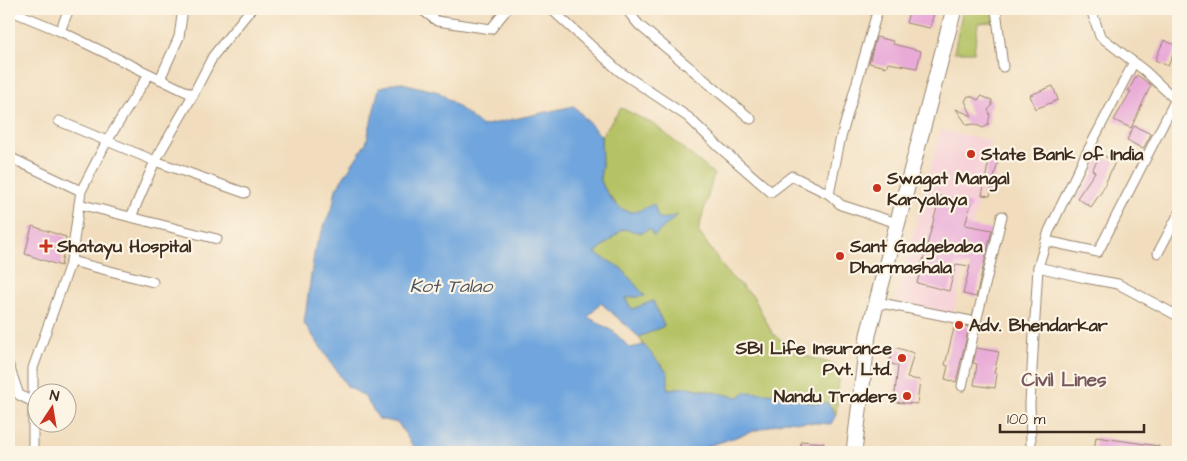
<svg xmlns="http://www.w3.org/2000/svg" width="1187" height="461" font-family="'Architects Daughter',sans-serif">
<style>
.built{fill:#f6cfd7}
.green{fill:#b5c265;stroke:#787642}
.water{fill:#70a5dd;stroke:#56687e}
.building{fill:#e9aad8}
.lines{fill:none;stroke-linecap:round;stroke-linejoin:round}
.minor-casing{stroke:#96846e;stroke-width:11}
.trunk-casing{stroke:#96846e;stroke-width:17}
.minor{stroke:#fff;stroke-width:9}
.trunk{stroke:#fff;stroke-width:15}
.poi-dot{fill:#c8321e;stroke:#fcf5e5;stroke-width:2}
.labels{text-anchor:middle;dominant-baseline:central;stroke-width:4.5;stroke-linejoin:round;paint-order:stroke}
.poi-label{font-size:18px;font-weight:bold;fill:#3b2a1e;stroke:#fcf5e5;text-anchor:start}
.water-label{font-size:19px;font-style:italic;fill:#4e5561;stroke:#fcf5e5}
.neighbourhood-label{font-size:19px;font-weight:bold;fill:#78575f;stroke:#fcf5e5}
</style>
<rect width="100%" height="100%" fill="#fcf5e5"/>
<filter id="ink" filterUnits="userSpaceOnUse"><feTurbulence type="fractalNoise" baseFrequency=".02" numOctaves="2"/><feDisplacementMap in="SourceGraphic" scale="10" xChannelSelector="R" yChannelSelector="G"/><feConvolveMatrix kernelMatrix="1 2 1 2 8 2 1 2 1" color-interpolation-filters="sRGB"/></filter>
<filter id="wash" filterUnits="userSpaceOnUse"><feTurbulence type="fractalNoise" baseFrequency=".0096" numOctaves="4" result="noise"/><feDisplacementMap in="SourceGraphic" scale="20" xChannelSelector="R" yChannelSelector="G"/><feGaussianBlur stdDeviation="1.12" result="paint"/><feColorMatrix in="noise" values="0 0 0 0 0 0 0 0 0 0 0 0 0 0 0 0 0 1.4 0 .05"/><feComposite in="paint" operator="in"/></filter>
<g filter="url(#wash)">
<rect width="100%" height="100%" fill="#f1ddbd"/>
<polygon class="built" points="940,130 991,141 953,314 896,300"/>
<g class="green">
<polygon points="963,9 992,9 994,22 978,23 974,52 954,52"/>
<polygon points="621,108 655,125 714,174 698,231 729,275 753,296 772,333 798,354 836,365 839,380 836,415 828,404 812,403 785,394 738,397 688,387 667,389 639,337 664,326 653,301 632,310 625,298 644,296 595,253 623,229 632,212 620,209 604,188 600,178 602,166 601,136"/>
</g>
<path class="water" d="M398,82L439,92L482,126L574,106L601,136L602,166L600,178C605,192 616,211 632,212C639,212 648,206 654,204L658,217L664,219L678,215L654,236L649,229L642,233L623,229L595,253L621,268L645,296L625,298L632,309L653,301L664,326L639,337L601,303L588,317L614,332L630,348L644,345L668,373V389L688,387L738,397L745,392L785,394L812,403H828L836,415L831,424L785,421L690,452H421L413,446L398,423L379,419L364,396L347,386L304,323L315,248L333,205L336,189L366,143L379,88Z"/>
<g id="blocks">
<g class="building">
<polygon points="910,9 935,9 930,28 906,23"/>
<polygon points="876,37 893,41 893,44 921,51 917,68 888,63 886,67 869,63"/>
<polygon points="1164,40 1177,46 1168,66 1155,60"/>
<polygon points="1137,75 1151,85 1131,128 1114,120 1131,91 1128,91"/>
<polygon points="1053,86 1058,100 1035,109 1030,95"/>
<polygon points="968,96 971,96 978,100 981,96 992,100 992,106 988,110 990,114 989,120 988,125 983,128 974,124 967,125 956,109 972,116 965,101"/>
<polygon points="1134,126 1151,134 1143,149 1127,140"/>
<polygon points="1101,154 1115,162 1102,191 1091,207 1077,198 1095,172 1092,170"/>
<polygon points="990,155 999,157 990,196 982,195"/>
<polygon points="940,196 971,204 965,225 992,230 976,297 963,294 970,266 956,264 949,291 917,283"/>
<polygon points="32,226 66,237 61,266 25,254"/>
<polygon points="955,324 969,327 956,382 945,379 948,366 945,365"/>
<polygon points="894,347 914,353 907,378 920,380 917,404 894,402 898,366 889,363"/>
<polygon points="977,348 999,352 994,373 997,374 995,388 974,385 977,364 973,363"/>
<polygon points="1096,437 1159,446 1158,452 1094,452"/>
<polygon points="801,441 824,443 823,452 800,452"/>
</g>
</g>
</g>
<g filter="url(#ink)">
<use href="#blocks" fill-opacity="0" stroke="#96846e" stroke-width="1"/>
<g class="lines">
<defs>
<g id="minor">
<polyline points="421,9 437,21 491,29 507,9"/>
<polyline points="551,9 619,71 688,117 718,146 771,192 792,176 829,194 841,205 897,223"/>
<polyline points="626,9 639,25 751,119"/>
<polyline points="996,9 1003,67"/>
<polyline points="1091,9 1100,36 1145,71 1178,102"/>
<polyline points="9,10 60,31 193,95"/>
<polyline points="60,31 69,9"/>
<polyline points="160,79 179,37 183,9"/>
<polyline points="59,121 155,161 245,193"/>
<polyline points="9,157 81,191"/>
<polyline points="829,194 840,141 878,9"/>
<polyline points="79,204 217,239"/>
<polyline points="131,217 155,161 193,95 213,56 251,9"/>
<polyline points="1046,241 1098,252 1176,99"/>
<polyline points="1158,253 1178,215"/>
<polyline points="71,261 153,282"/>
<polyline points="1038,267 1085,278 1118,284 1178,316"/>
<polyline points="876,302 976,322 1002,216"/>
<polyline points="9,366 19,395 33,402"/>
<polyline points="962,386 976,322"/>
<polyline points="33,452 33,368 71,261 81,191 107,141 149,74"/>
<polyline points="1032,452 1031,444 1030,403 1038,267 1049,231 1083,160 1134,62"/>
</g>
<polyline id="trunk" points="854,452 868,335 954,9"/>
</defs>
<use href="#minor" class="minor-casing"/>
<use href="#trunk" class="trunk-casing"/>
<use href="#minor" class="minor"/>
<use href="#trunk" class="trunk"/>
</g>
</g>
<g class="poi-dot">
<circle cx="971" cy="154" r="5"/>
<circle cx="877" cy="188" r="5"/>
<path d="M43.5 238.5h5v5h5v5h-5v5h-5v-5h-5v-5h5z"/>
<circle cx="840" cy="256" r="5"/>
<circle cx="959" cy="325" r="5"/>
<circle cx="902" cy="358" r="5"/>
<circle cx="907" cy="396" r="5"/>
</g>
<g class="labels">
<g class="poi-label">
<text x="981" y="154">State Bank of India</text>
<text x="887" y="178">Swagat Mangal<tspan x="887" dy="21">Karyalaya</tspan></text>
<text x="57" y="246">Shatayu Hospital</text>
<text x="850" y="246">Sant Gadgebaba<tspan x="850" dy="21">Dharmashala</tspan></text>
<text x="969" y="325">Adv. Bhendarkar</text>
<text x="892" y="348" text-anchor="end">SBI Life Insurance<tspan x="892" dy="21">Pvt. Ltd.</tspan></text>
<text x="897" y="396" text-anchor="end">Nandu Traders</text>
</g>
<g class="water-label">
<text x="451" y="286">Kot Talao</text>
</g>
<g class="neighbourhood-label">
<text x="1064" y="380">Civil Lines</text>
</g>
</g>
<rect width="1187" height="461" fill="none" stroke="#fcf5e5" stroke-width="30"/>
<g transform="translate(52 408) rotate(12)"><circle r="24" fill="#fcf5e5" stroke="#afa495"/>
<path d="M0-4L9 19L0 12L-9 19Z" fill="#c8321e"/>
<text y="-8" font-size="14" font-weight="bold" text-anchor="middle" fill="#3b2a1e">N</text>
</g>
<path d="M1000 424v8h144v-8" fill="none" stroke="#3b2a1e" stroke-width="2.5"/>
<text x="1007" y="424" font-size="15" fill="#3b2a1e" stroke="#fcf5e5" stroke-width="4" paint-order="stroke">100 m</text>
</svg>
